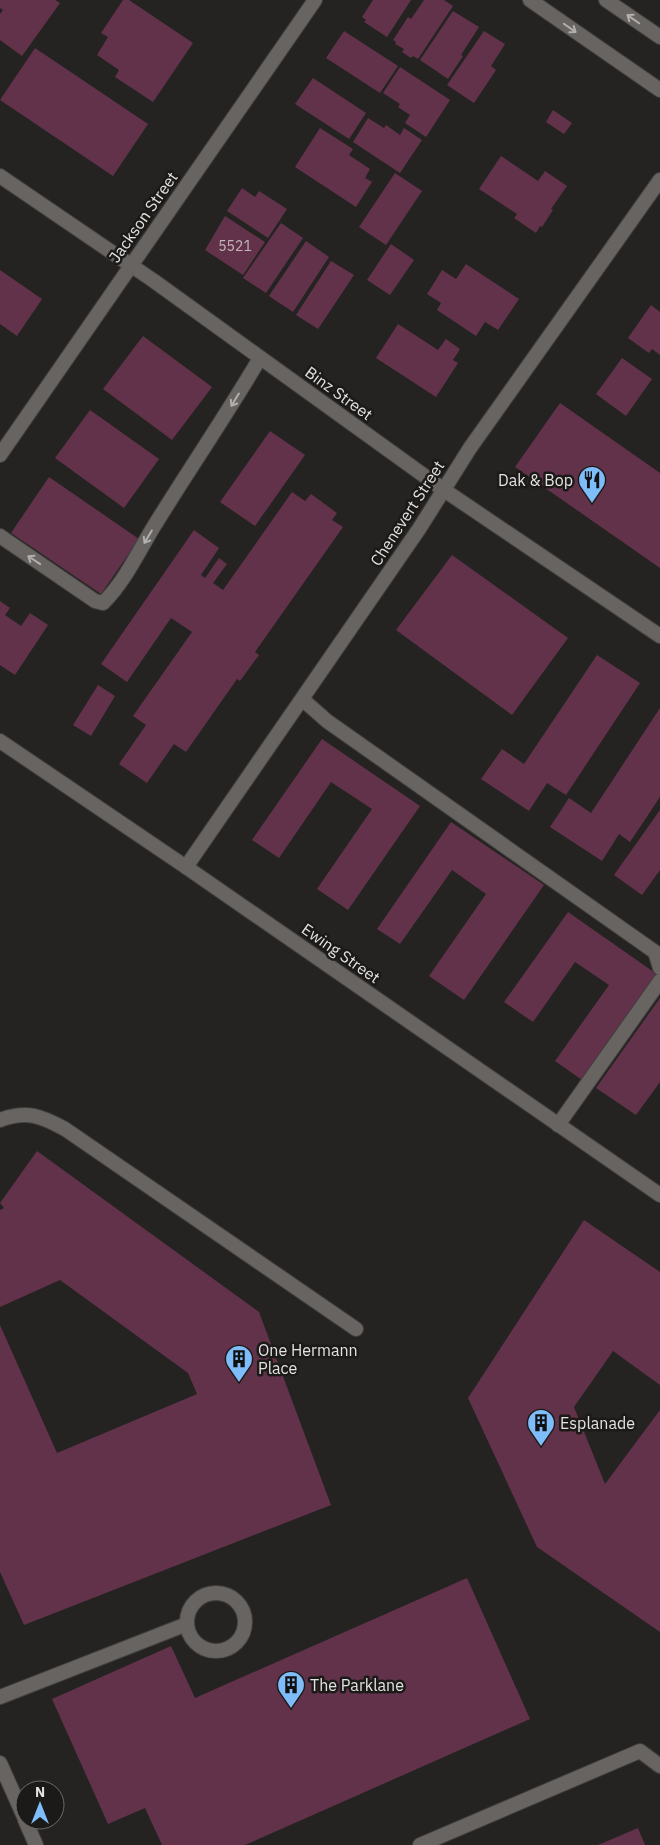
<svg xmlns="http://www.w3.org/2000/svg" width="660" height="1845" font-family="'IBM Plex Sans',sans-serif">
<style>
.building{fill:#61324a}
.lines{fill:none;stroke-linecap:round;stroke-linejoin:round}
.service-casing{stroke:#42403e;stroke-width:16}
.minor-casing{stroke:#42403e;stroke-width:16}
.tertiary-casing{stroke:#42403e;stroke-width:16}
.secondary-casing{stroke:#42403e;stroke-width:16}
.service{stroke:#676462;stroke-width:14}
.minor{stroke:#676462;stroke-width:14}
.tertiary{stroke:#676462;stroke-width:14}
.secondary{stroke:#676462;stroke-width:14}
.oneway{stroke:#b1b0ae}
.labels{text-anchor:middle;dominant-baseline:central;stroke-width:5;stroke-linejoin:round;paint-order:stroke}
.number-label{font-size:14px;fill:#c2b6ba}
.street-label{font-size:16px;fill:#e3e2e0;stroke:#1c1a18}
.poi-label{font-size:16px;fill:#e3e2e0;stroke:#1c1a18;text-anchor:start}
</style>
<rect width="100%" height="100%" fill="#252321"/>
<g class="building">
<polygon points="0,0 55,0 60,3 22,56 0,40 0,14 3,10 0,8"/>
<polygon points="123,0 129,0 193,43 153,102 115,77 119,70 97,55 108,37 101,33"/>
<polygon points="373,0 411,0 387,37 364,22 366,20 362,17"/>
<polygon points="424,0 444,0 453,6 418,59 413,56 411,58 402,52 404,49 395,44 396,42 393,40 408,17 411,19"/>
<polygon points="453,11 479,27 461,55 463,56 448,79 420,60"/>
<polygon points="344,31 398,66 380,93 326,58"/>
<polygon points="484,31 505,44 491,66 496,70 474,103 447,85"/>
<polygon points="35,48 148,124 113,176 0,100"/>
<polygon points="400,67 450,100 426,137 405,123 410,115 398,107 400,104 383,93"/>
<polygon points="313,78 366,113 349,139 295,104"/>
<polygon points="553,110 572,123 564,134 546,122"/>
<polygon points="368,118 384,128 386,125 400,135 404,128 422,140 400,173 353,142"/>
<polygon points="320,128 353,149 349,155 370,169 365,178 372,182 356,207 295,167"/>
<polygon points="501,156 538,181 545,171 567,186 551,209 553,210 542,227 540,226 536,233 514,218 517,214 479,189"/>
<polygon points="395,173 422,191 386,245 359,227"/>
<polygon points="242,188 255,197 259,191 287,209 268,238 227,211"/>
<polygon points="225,216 265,242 243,275 205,250"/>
<polygon points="281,223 303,238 266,293 243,278"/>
<polygon points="306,241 329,257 293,312 269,296"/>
<polygon points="391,244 414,260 390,295 367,280"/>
<polygon points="331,261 354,275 318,329 296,315"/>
<polygon points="466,264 519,299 498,330 485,322 476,336 437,310 441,303 427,294 442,270 456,279"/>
<polygon points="0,270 42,299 17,336 0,324"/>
<polygon points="651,305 660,312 660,355 652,349 649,353 628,338"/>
<polygon points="398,324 438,350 446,339 460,349 453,360 458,363 436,397 376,358"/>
<polygon points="143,336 212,387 172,440 103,389"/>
<polygon points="622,358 652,379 626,416 596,394"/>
<polygon points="560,403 660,473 660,568 515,467"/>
<polygon points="90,410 159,459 124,508 55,458"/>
<polygon points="270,431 305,455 255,526 220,502"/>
<polygon points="49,477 139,539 101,594 11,533"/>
<polygon points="292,492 305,501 311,494 337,513 332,520 343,527 255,652 259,655 240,681 237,679 186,752 174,744 147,783 119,764 146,725 133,716 192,632 171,618 127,682 101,664 194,530 219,548 201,575 205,578 219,558 227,564 213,583 223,590"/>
<polygon points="452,555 568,638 512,715 396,630"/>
<polygon points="0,601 10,608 5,615 21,626 30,613 48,625 15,675 0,665"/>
<polygon points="597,655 640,683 566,795 547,783 529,811 481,779 502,749 524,764"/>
<polygon points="98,685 115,696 91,736 73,725"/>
<polygon points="660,708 660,797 630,842 619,834 602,861 550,827 569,798 591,813"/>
<polygon points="322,739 420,806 348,910 317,889 372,809 331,782 279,858 252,840"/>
<polygon points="660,810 660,870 642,895 614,875"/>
<polygon points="451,822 544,885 464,1000 429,976 486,894 452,870 400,944 377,929"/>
<polygon points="568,912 658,975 582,1080 555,1061 609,985 575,962 533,1022 504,1002"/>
<polygon points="660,998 660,1082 636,1115 596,1088"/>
<polygon points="37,1151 259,1312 331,1505 24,1625 0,1572 0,1325 57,1453 197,1394 188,1373 60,1280 0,1307 0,1210 4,1208 0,1203"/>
<polygon points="584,1220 660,1272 660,1385 613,1351 574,1407 605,1484 660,1410 660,1632 537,1547 468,1398"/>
<polygon points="467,1578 530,1719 245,1845 162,1845 145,1808 108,1824 52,1699 171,1646 195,1698"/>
<polygon points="638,1828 645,1845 598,1845"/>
</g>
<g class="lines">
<defs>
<g id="service">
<path d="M0,536L95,601L103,603C126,580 139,550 156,523C190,468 227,414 260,358"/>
<polyline points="302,699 327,721 655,952 660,968"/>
<path d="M0,1120C27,1110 41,1116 65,1129L356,1329"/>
<polyline points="558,1125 660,981"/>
<circle cx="216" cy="1622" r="29"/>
<polyline points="0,1697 187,1624"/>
<polyline points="420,1845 640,1751 660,1766"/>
</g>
<g id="minor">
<polyline points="530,0 660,90"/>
<polyline points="606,0 660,37"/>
<polyline points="0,455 315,0"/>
<polyline points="0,741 186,867 660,1195"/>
<polyline points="186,867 419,529 470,448 660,180"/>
</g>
<g id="tertiary">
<polyline points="0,1763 25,1819"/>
<polyline points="25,1820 36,1845"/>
</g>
<polyline id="secondary" points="0,176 154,281 444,490 660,636"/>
</defs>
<use href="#service" class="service-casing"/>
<use href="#minor" class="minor-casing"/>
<use href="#tertiary" class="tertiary-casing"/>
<use href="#secondary" class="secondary-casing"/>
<use href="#service" class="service"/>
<use href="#minor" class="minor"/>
<use href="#tertiary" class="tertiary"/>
<use href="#secondary" class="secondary"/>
</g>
<defs><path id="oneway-shaft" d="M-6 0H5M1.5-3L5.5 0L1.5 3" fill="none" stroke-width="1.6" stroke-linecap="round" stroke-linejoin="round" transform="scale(1.25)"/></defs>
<g class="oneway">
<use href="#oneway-shaft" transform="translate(633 19) rotate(-145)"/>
<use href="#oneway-shaft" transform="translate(570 28) rotate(35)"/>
<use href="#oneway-shaft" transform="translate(235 400) rotate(121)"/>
<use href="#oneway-shaft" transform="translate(148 537) rotate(121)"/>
<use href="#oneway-shaft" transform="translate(34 560) rotate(-146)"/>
</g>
<defs>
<symbol id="restaurant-pin" viewBox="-11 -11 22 30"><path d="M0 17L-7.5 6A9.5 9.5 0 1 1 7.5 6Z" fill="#7ebdf9" stroke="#1c1a18"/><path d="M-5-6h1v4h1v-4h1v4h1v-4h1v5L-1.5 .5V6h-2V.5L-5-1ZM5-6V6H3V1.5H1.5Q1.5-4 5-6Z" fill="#111"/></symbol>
<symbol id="building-pin" viewBox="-11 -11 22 30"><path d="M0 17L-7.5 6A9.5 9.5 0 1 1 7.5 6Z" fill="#7ebdf9" stroke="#1c1a18"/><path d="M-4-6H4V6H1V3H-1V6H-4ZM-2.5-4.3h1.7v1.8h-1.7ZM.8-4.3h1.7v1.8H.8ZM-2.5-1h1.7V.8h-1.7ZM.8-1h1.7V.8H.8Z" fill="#111"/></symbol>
</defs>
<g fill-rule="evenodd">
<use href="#restaurant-pin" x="576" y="464" width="32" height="43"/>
<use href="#building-pin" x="223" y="1343" width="32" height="43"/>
<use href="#building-pin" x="525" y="1407" width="32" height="43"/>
<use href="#building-pin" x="275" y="1669" width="32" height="43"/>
</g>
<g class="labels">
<g class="number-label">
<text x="235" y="246">5521</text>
</g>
<g class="street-label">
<text transform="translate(143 217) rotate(-55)">Jackson Street</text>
<text transform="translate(339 393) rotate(36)">Binz Street</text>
<text transform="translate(407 513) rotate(-57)">Chenevert Street</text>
<text transform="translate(341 953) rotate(35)">Ewing Street</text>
</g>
<g class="poi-label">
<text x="573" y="480" text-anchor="end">Dak &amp; Bop</text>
<text x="258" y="1350">One Hermann<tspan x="258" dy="18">Place</tspan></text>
<text x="560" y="1423">Esplanade</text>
<text x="310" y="1685">The Parklane</text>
</g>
</g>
<g transform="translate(40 1805)"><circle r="24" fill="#1c1a18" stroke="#6c6a68"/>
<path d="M0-4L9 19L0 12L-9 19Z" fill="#7ebdf9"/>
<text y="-8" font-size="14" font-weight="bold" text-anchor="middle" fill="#e3e2e0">N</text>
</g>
</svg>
